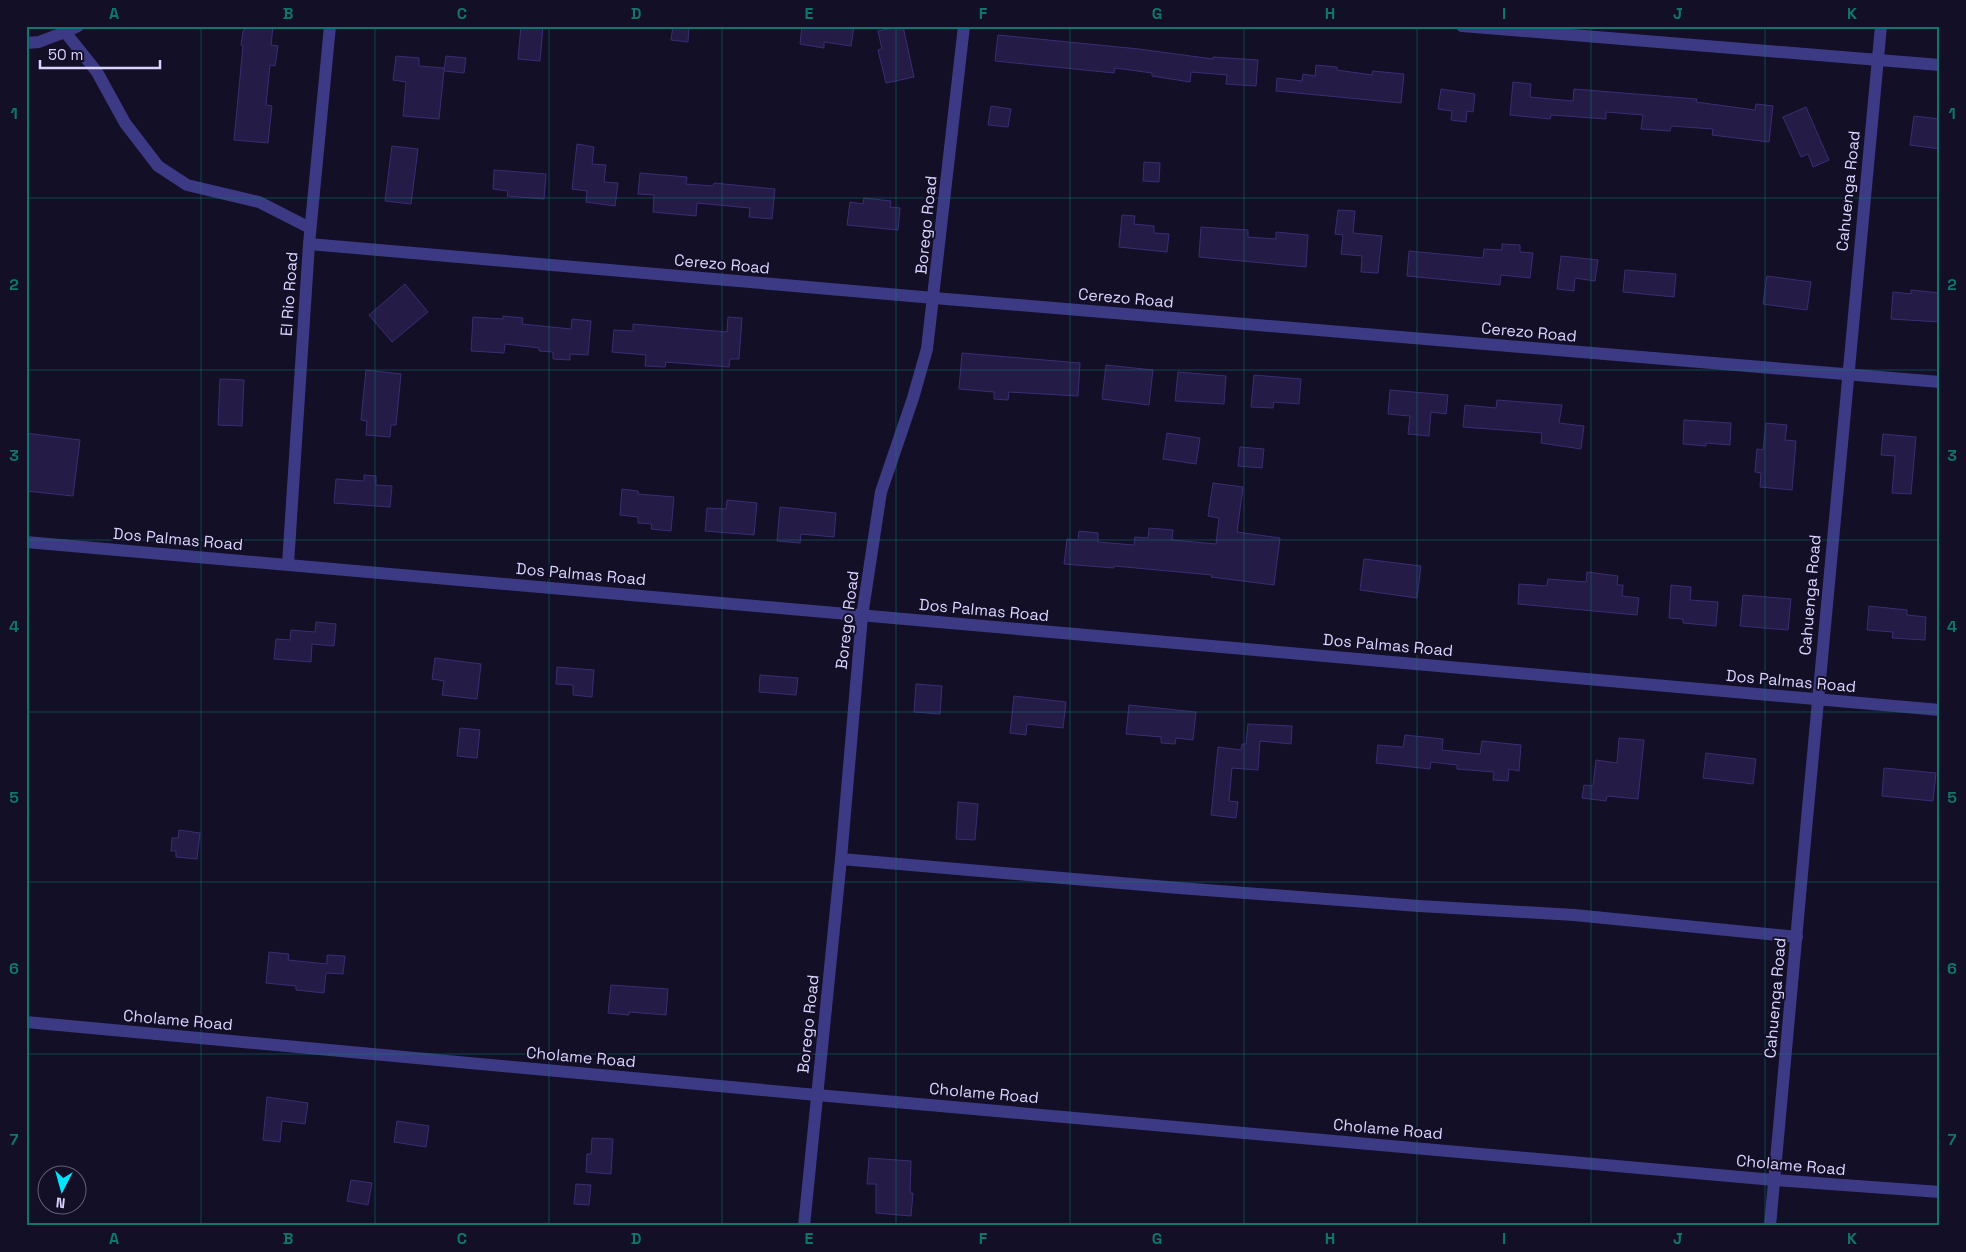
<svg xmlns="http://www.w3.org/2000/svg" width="1966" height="1252" font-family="'Space Grotesk',sans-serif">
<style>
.building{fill:#241b47;stroke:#3b2d73}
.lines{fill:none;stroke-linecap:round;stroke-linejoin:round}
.minor{stroke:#3d3a85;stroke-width:12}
.grid{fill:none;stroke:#0f766e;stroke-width:1;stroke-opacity:0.55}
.labels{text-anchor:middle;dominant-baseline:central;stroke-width:4;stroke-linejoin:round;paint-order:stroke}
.street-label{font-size:16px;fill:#d9d4ff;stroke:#130f26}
.neatline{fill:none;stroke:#0f766e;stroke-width:2}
.grid-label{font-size:16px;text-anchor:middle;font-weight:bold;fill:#0f766e}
</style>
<rect width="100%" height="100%" fill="#130f26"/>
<g class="building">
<polygon points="245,26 273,26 271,45 278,46 275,66 270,65 266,105 272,106 268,143 234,140 243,46 241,45 243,31 244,31"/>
<polygon points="521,26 543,26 540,61 518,59"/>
<polygon points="673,26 689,26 688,42 671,40"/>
<polygon points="802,26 854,26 851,46 824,42 824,48 800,44"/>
<polygon points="903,26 914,77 886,83 878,50 882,49 878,31"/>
<polygon points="998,35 1139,49 1213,59 1213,57 1258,60 1256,86 1226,84 1227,75 1191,72 1190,82 1152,76 1152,73 1115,68 1114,73 995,61"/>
<polygon points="396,56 419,58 419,66 444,68 444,70 446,56 466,58 464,73 444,71 439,119 403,116 406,82 393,80"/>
<polygon points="1316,65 1337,67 1337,70 1372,75 1373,71 1404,74 1401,103 1276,91 1277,78 1302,81 1303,74 1315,76"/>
<polygon points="1513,82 1531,84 1530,97 1573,101 1574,89 1697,99 1696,102 1755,110 1756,104 1773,106 1769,142 1712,135 1713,129 1671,126 1670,131 1641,129 1643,115 1606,112 1606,119 1551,115 1550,119 1510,115"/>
<polygon points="1441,89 1475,94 1473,112 1467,111 1466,122 1451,120 1452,111 1438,109"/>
<polygon points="991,106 1011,109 1008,127 988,125"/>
<polygon points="1806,107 1829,160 1813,167 1808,154 1801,157 1783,117"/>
<polygon points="1914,116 1940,119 1940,149 1910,145"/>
<polygon points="577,144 594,147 592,164 606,165 604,182 618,183 615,206 586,202 587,191 572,189"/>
<polygon points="392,146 418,149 411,204 385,201"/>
<polygon points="1144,162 1160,163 1159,182 1143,181"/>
<polygon points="494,170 546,174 544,199 507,196 508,191 493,189"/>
<polygon points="640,173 687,177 686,184 713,186 714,183 775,189 772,219 749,217 750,208 697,203 696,216 653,212 654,195 638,194"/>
<polygon points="864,198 891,201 890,207 900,208 898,230 847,225 850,202 863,204"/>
<polygon points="1338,210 1355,211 1353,233 1382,236 1378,273 1361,272 1362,256 1341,254 1343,235 1335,234"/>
<polygon points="1122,215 1135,216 1134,224 1154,226 1154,233 1169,234 1167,252 1119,247"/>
<polygon points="1201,227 1248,230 1248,237 1276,239 1276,232 1308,235 1306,267 1199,257"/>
<polygon points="1502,244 1520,245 1520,252 1533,253 1530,278 1501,275 1500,285 1407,276 1409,251 1483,258 1484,249 1502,250"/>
<polygon points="1561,256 1598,260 1595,281 1575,278 1574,291 1557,289"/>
<polygon points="1625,270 1676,274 1674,297 1623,292"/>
<polygon points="1767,276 1811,282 1807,310 1763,304"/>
<polygon points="405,284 428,312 392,342 369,315"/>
<polygon points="1911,290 1940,293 1940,322 1891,319 1893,292 1911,294"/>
<polygon points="503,316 523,318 522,324 571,329 572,319 591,321 588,355 570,354 570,360 553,359 553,352 539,351 539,348 505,344 504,353 471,351 473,317 503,319"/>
<polygon points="728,317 742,318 739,359 730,359 729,367 666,362 665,367 645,366 646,355 612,352 614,330 633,331 633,324 727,332"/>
<polygon points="962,353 1080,363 1078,396 1009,392 1008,400 994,399 994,392 959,389"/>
<polygon points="1106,365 1153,370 1149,405 1102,399"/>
<polygon points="366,370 401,374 396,425 391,425 390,437 366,435 367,421 361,420"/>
<polygon points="1178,372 1226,376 1224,404 1175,401"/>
<polygon points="1254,375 1301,379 1299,404 1274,402 1273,408 1251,407"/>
<polygon points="220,379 244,380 242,426 218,425"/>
<polygon points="1390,390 1448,395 1446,414 1431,412 1429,436 1408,434 1410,416 1388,414"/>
<polygon points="1497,400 1562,405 1559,423 1584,426 1581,449 1541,443 1542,433 1463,427 1465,405 1496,408"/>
<polygon points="1684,420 1731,423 1730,445 1706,443 1706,446 1683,444"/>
<polygon points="1766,423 1787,425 1785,440 1796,441 1792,490 1760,487 1761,473 1755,472 1757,449 1763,450"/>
<polygon points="26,433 80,440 73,496 26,491"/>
<polygon points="1167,433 1200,438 1196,464 1163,459"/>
<polygon points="1883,434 1916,437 1911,494 1892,493 1895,456 1881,455"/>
<polygon points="1240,447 1264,449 1262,468 1238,466"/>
<polygon points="364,475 376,476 376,485 392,486 390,507 334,503 336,479 364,481"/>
<polygon points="1213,483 1243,487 1237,532 1280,538 1274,585 1211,577 1212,575 1114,566 1114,568 1064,564 1067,539 1078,540 1079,531 1098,533 1098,542 1134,545 1135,537 1148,538 1149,528 1173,530 1172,540 1216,544 1219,518 1208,516"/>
<polygon points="622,489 638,491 638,494 674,497 671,531 651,529 652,524 638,523 638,517 620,515"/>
<polygon points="727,500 757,503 754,535 705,531 707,508 726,509"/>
<polygon points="780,507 836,513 834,537 801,534 800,543 777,541"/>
<polygon points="1364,559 1421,566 1417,598 1360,590"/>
<polygon points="1587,572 1618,576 1617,585 1623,585 1622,596 1639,598 1637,615 1518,604 1519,584 1547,586 1548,579 1586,582"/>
<polygon points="1671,585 1691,587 1690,600 1718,602 1716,626 1683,623 1683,619 1669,618"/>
<polygon points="1743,595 1791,599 1788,630 1740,626"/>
<polygon points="1869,606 1907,610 1907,615 1926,617 1925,640 1892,638 1893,632 1867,630"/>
<polygon points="316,622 336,624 334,646 312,644 311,662 274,659 276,639 290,640 291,630 315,632"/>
<polygon points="435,658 481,664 477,699 442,695 444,681 432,679"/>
<polygon points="557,667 594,670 592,697 573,695 573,685 556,684"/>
<polygon points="760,675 798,678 796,695 759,692"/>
<polygon points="916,684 942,686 940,714 914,712"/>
<polygon points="1014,696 1066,702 1063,728 1027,724 1026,735 1010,733"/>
<polygon points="1129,705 1196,712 1193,740 1176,738 1175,744 1161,743 1161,737 1126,734"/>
<polygon points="1248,724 1292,726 1291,744 1260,741 1258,770 1232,768 1229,801 1238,802 1236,818 1211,815 1218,747 1241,750 1242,744 1246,744"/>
<polygon points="460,728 480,730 477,758 457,756"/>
<polygon points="1405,735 1443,739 1442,750 1480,754 1482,741 1521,745 1519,771 1509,769 1508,781 1493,780 1494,772 1457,769 1457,765 1431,762 1430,769 1376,763 1378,745 1403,747"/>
<polygon points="1619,738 1644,740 1638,799 1607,796 1606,801 1582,798 1584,785 1593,786 1596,760 1617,763"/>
<polygon points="1706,753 1756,759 1753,784 1703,778"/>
<polygon points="1884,768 1936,773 1933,801 1882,796"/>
<polygon points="958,802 978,804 975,840 956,839"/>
<polygon points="179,830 200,833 197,859 176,857 176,851 171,851 172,838 178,838"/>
<polygon points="269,952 289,954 288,960 327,964 327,955 345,956 343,974 326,973 324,993 296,990 296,986 266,983"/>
<polygon points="611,985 668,989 666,1015 629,1012 629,1015 608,1013"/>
<polygon points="267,1097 308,1103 305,1124 282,1121 280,1142 263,1140"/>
<polygon points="397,1121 429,1126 426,1147 394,1142"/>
<polygon points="592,1138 613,1139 611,1174 586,1172 587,1154 591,1154"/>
<polygon points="869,1158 911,1161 910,1193 913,1193 911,1216 876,1213 876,1184 867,1184"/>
<polygon points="351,1180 372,1183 368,1205 347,1201"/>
<polygon points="576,1184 591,1185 589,1205 574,1204"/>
</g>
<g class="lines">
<g class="minor">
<polyline points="78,26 65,32 97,72 125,123 158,166 187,185 259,202 310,228"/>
<polyline points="1462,26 1940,65"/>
<polyline points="26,43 39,42 65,32"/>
<polyline points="309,244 934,298 1940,382"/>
<polyline points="26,542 1940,710"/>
<polyline points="288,564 309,244 330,26"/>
<polyline points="841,859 1179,888 1419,906 1574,915 1797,937"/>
<polyline points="26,1022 817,1095 1774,1180 1940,1192"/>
<polyline points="804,1226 841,859 862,616 881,492 913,398 927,349 964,26"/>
<path d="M1770,1226C1807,826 1841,426 1881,26"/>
</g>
</g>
<path class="grid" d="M201,26V1226M375,26V1226M549,26V1226M722,26V1226M896,26V1226M1070,26V1226M1244,26V1226M1417,26V1226M1591,26V1226M1765,26V1226M26,198H1940M26,370H1940M26,540H1940M26,712H1940M26,882H1940M26,1054H1940"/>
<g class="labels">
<g class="street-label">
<text transform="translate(1848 191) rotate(-84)">Cahuenga Road</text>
<text transform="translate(926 225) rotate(-84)">Borego Road</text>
<text transform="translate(722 264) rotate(5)">Cerezo Road</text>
<text transform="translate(289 294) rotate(-86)">El Rio Road</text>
<text transform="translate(1126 298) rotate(5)">Cerezo Road</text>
<text transform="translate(1529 332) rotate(5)">Cerezo Road</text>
<text transform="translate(178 539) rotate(5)">Dos Palmas Road</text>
<text transform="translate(581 574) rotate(5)">Dos Palmas Road</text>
<text transform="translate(1810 595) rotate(-85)">Cahuenga Road</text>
<text transform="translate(984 610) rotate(5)">Dos Palmas Road</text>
<text transform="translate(847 620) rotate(-83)">Borego Road</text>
<text transform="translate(1388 645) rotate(5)">Dos Palmas Road</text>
<text transform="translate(1791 681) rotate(5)">Dos Palmas Road</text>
<text transform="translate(1775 998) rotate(-85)">Cahuenga Road</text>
<text transform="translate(178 1020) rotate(5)">Cholame Road</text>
<text transform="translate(808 1024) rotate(-84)">Borego Road</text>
<text transform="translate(581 1057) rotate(5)">Cholame Road</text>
<text transform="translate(984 1093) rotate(5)">Cholame Road</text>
<text transform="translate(1388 1129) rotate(5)">Cholame Road</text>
<text transform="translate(1791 1165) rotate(5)">Cholame Road</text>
</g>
</g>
<rect width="1966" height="1252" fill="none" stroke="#130f26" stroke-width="55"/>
<g transform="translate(62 1190) rotate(186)"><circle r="24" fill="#130f26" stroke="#625e7d"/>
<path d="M0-4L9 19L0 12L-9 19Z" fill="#00e5ff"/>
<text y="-8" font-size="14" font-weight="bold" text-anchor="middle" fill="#d9d4ff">N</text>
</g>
<path d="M40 60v8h120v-8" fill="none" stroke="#d9d4ff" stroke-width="2.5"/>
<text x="48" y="60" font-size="15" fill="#d9d4ff" stroke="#130f26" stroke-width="4" paint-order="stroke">50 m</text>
<rect x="28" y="28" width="1910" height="1196" class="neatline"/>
<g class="grid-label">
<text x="114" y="19">A</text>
<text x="288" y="19">B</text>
<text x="462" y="19">C</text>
<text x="636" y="19">D</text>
<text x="809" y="19">E</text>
<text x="983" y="19">F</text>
<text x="1157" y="19">G</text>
<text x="1330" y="19">H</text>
<text x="1504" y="19">I</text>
<text x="1678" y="19">J</text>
<text x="1852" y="19">K</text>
<text x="14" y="119">1</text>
<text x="1952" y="119">1</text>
<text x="14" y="290">2</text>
<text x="1952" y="290">2</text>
<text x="14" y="461">3</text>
<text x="1952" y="461">3</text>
<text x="14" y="632">4</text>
<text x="1952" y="632">4</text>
<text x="14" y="803">5</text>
<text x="1952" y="803">5</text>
<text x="14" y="974">6</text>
<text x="1952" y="974">6</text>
<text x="14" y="1145">7</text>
<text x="1952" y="1145">7</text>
<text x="114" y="1244">A</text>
<text x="288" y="1244">B</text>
<text x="462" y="1244">C</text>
<text x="636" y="1244">D</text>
<text x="809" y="1244">E</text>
<text x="983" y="1244">F</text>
<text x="1157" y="1244">G</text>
<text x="1330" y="1244">H</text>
<text x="1504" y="1244">I</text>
<text x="1678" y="1244">J</text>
<text x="1852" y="1244">K</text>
</g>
</svg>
